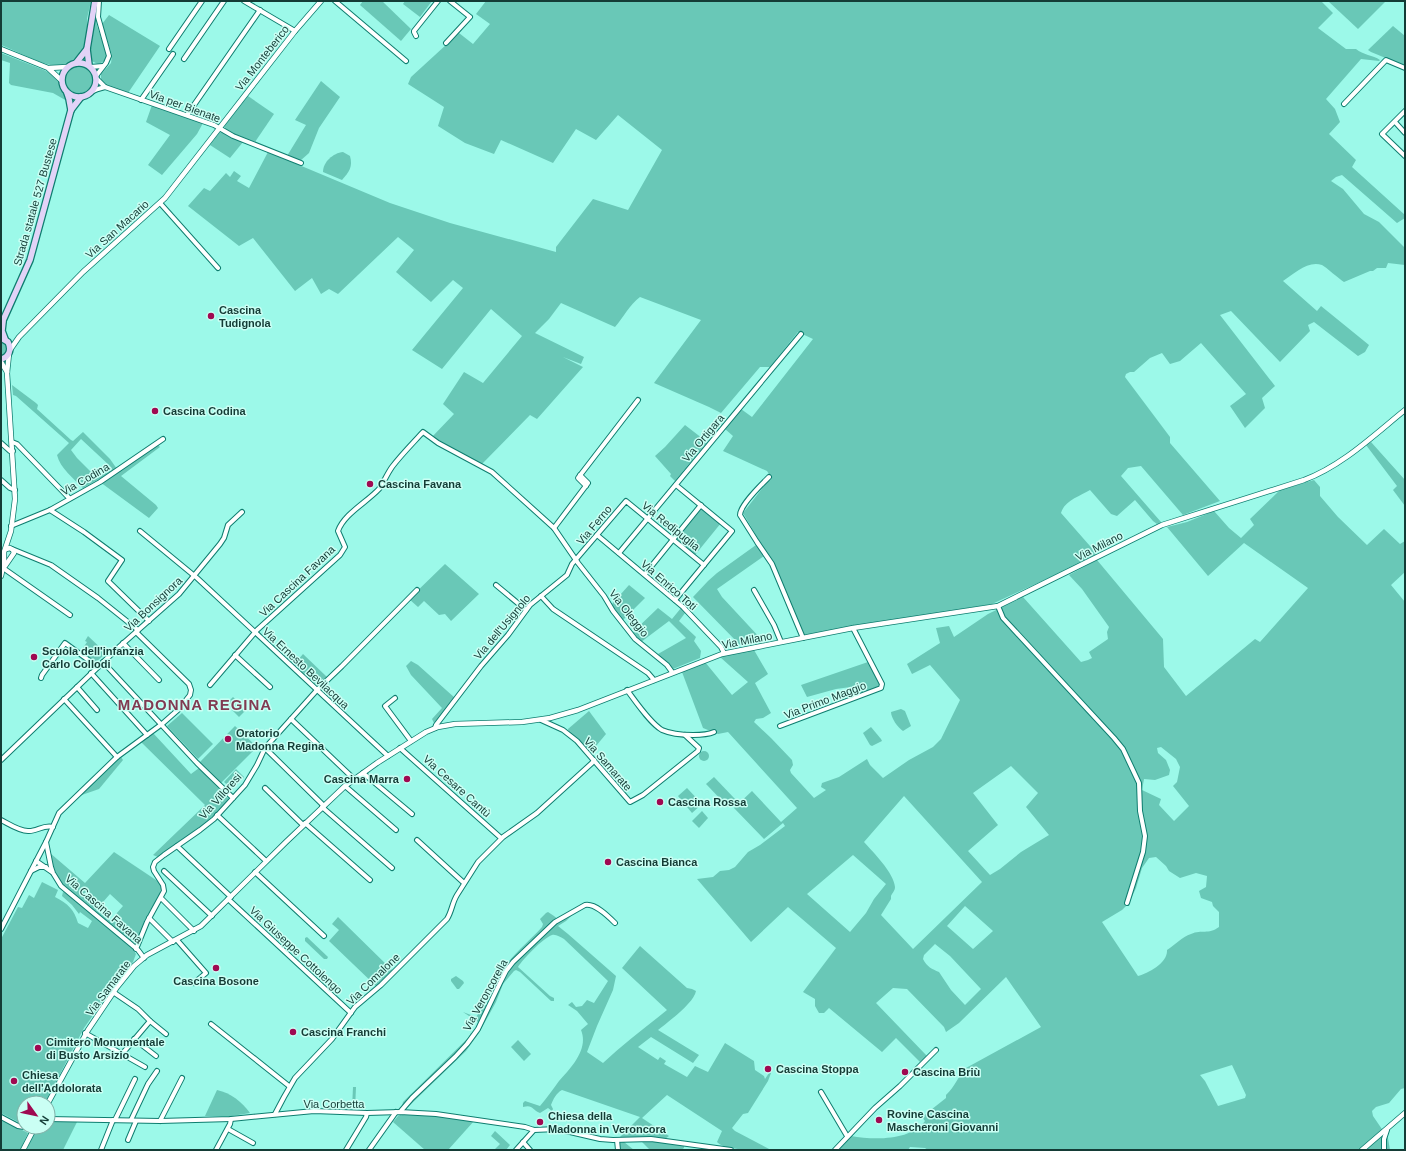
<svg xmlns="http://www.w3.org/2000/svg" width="1406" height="1151" font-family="Arial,sans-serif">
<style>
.green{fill:#69c8b7;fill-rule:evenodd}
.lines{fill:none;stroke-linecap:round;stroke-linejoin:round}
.minor-casing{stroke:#0e7d6f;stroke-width:6}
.tertiary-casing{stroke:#0e7d6f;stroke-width:6}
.secondary-casing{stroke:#0e7d6f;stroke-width:8}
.minor{stroke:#fff;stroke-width:4}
.tertiary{stroke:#fff;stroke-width:4.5}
.secondary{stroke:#e2d3f7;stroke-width:5.5}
.poi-dot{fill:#9f0951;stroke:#cafff4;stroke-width:1.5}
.labels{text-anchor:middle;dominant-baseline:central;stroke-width:3;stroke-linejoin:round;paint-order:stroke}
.street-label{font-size:11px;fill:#143c36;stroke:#cafff4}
.poi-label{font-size:11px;font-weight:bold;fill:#143c36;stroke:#cafff4;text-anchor:start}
.district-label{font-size:15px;font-weight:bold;letter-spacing:1px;fill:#803a51;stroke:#cafff4}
</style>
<rect width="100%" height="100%" fill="#9cf9e9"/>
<g class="green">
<path d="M1,1H91C90,7 88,13 87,19C87,29 87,38 84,47C80,56 69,64 60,66C48,68 14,50 1,45Z"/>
<polygon points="363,1 382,1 411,29 401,41 360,5"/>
<polygon points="405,1 432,1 420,17 403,4"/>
<path d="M486,1H1321L1333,13L1318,28L1346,49H1356C1363,55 1373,55 1380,60L1379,61L1361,59L1326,99L1335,109L1340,122L1329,134L1356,160L1352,167L1405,215V218L1397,223L1342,175L1336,177L1331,181L1343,189L1364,214L1379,222L1405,248V265L1388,263L1386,268H1377L1373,271H1370L1344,282C1339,279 1326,267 1322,265C1308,260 1294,274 1283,281L1317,311L1321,306L1369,345L1365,352L1358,356L1314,322L1308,325L1310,331L1280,362L1231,311L1220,315L1275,386L1262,398L1265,408L1245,428L1230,406L1246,394L1201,343L1180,361L1170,364L1162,353L1150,358L1134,372H1130L1126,374L1125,377L1170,437V443L1220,501L1183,515L1141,466L1128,468L1121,476L1161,522L1157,524L1153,521L1135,500L1117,516L1111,514L1090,490C1080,496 1064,501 1061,513L1097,554L1066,570L992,604L804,635L776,571L774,563L760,542L743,513L771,477L767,471L723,451L733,436L725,429L741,409L752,417L813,339L798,332L770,367H760L721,413L709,407L654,383L701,320L640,297C630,304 623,318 615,327L561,303L549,319L535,333L584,357L581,364L563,357L583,367L537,419L530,415L482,464L431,438L454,414L443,404L464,372L483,383L522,336L491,309L442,369L412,350L463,288L453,280L431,302L396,272L414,250L398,237L338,294L329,289L321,294L312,278L295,291L253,238L239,246L188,206L204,188L210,191L226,173L230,177L234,171L241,176L237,181L249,188L268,152L390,203L450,223L556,252V247L593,199L628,210L662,150L618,115L596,140L576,129L553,163L501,140L494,154L465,143L438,126L444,107L408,84L411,77L459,33L473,44L490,24L476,14Z"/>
<polygon points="1328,1 1386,1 1358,29"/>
<path d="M95,15L97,26L107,55L106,59C102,64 97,65 92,61L90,50Z"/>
<polygon points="109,15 160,46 128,93 110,87 101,80 101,74 111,63 112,55 102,24"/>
<polygon points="1393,26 1405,36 1405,66 1371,52 1368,50"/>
<polygon points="1,53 44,70 55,76 68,97 67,101 53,93 11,85 9,83 10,63 1,60"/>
<circle cx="79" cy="79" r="14"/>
<polygon points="321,81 340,97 319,128 309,153 300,161 287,156 306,125 295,120"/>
<polygon points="248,96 274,114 255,142 227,131 224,126"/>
<polygon points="152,105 203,123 197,134 162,175 148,165 170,135 146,122"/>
<polygon points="221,132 243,142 230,158 210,145 219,133"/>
<path d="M343,152L350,156C353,167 349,172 342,180L323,172C323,162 333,153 343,152Z"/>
<polygon points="1,341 6,343 8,349 6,354 1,357"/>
<path d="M12,385L36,403L38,405L37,409L71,440L73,441L83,432L110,459L117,469L83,488C74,479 60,468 57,455L69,443L16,396L13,395ZM81,439L110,466L112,469L106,473L102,471L100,476L97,478L77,458L71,450Z"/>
<polygon points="685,425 707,442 675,481 670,476 671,474 655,456 665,447"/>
<polygon points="1371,442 1405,480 1405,506 1393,490 1397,486 1366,445"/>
<polygon points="156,443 160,447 121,476 156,505 158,508 149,518 100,482"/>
<path d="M1314,480L1320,487V496L1338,517L1367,545L1384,529L1400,544L1405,541V572L1391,585L1405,602V1088L1401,1089L1389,1103L1376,1107L1372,1111L1373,1116L1388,1138L1390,1150H928L925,1148L910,1147L908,1150H838L851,1136C874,1140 910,1141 925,1121L922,1117L946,1098V1095C955,1087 958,1076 966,1068L1041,1027L1006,977L959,1023L946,1032L944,1027L907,989L893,988L876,1003L927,1056L920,1062L896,1038L882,1052L829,1008L824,1013H819L815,1006V999L803,992L836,948L788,907L751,942L697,879L713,877L720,871L729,870L735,867L748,852L760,845L785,826L783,823L764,839L734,808L752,791L781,822L797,808L728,732L718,734L703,728L682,672L705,662L732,695L748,682L720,657L726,654L754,650L768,674L755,683L771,713L763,718L756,719L754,722L771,738L792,760L793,765L790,770L791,773L814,798L826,790L821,787L822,783L839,777L867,759L870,765L883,778L909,760L933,747L941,739L960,700L930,665L912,674L907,664L940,643L936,628L949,626L954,637L988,614L1023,597L1081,662L1088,660L1092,658L1089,652L1108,639L1107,632L1109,627L1082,589L1069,575L1097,560L1163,639L1164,667L1186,696L1255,639L1260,642L1308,588L1244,543L1208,576L1167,527L1187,522L1214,511L1229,528L1241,538L1254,525L1250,519L1280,490ZM1161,747L1176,759L1180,767L1177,782L1173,786L1189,806L1174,821L1159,805L1161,799L1142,790L1144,779L1155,780L1169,775L1170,770L1166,760L1158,753L1157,748ZM1011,766L1038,793L1026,807L1049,835L1021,852L1000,869L990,875L968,851L998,825L973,793ZM904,796L982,882L913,949L881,915L891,899V896C892,893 895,891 895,887C894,873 873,852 864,842ZM853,855L886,884L874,899L866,913L850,932L807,894ZM1156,857L1166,866L1169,871L1180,878L1196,873L1207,876L1206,887L1199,891L1201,898L1212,902L1213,906L1219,912V927C1208,935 1202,929 1191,934C1182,937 1175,945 1167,950C1168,963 1148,973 1138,976L1102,922L1122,910L1129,903L1136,888L1142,868L1149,858ZM965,906L993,931L973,949L947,926ZM935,944L950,956L981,989L965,1005L951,990L939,972C932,969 927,967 923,959L924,955ZM1232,1065L1246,1095L1245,1098L1218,1106L1205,1081L1200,1075Z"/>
<polygon points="702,509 721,523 695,555 676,539 699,510"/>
<polygon points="756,545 764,556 717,589 722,597 761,639 740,645 693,597 708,581 717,573"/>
<polygon points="445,564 479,594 451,621 445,614 439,615 424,601 418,607 409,599"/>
<polygon points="629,585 645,598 623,620 615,610 612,604"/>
<polygon points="658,608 672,619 681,608 685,613 679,621 696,637 694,641 701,651 700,658 673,669 658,654 686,638 669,621 641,642 633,632"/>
<polygon points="88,636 106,653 95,663 81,653 81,651 87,642 85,641"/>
<polygon points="303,654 327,677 318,686 297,667 297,661"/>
<polygon points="411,661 418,665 455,698 435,722 434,723 432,719 442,708 411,675 406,666"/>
<polygon points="868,662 881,684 879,688 862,694 858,686 836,689 807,697 801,685"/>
<polygon points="233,697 246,710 239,717 226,704"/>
<path d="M901,709L905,711L911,726L903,731C898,728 891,718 891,712Z"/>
<polygon points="589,711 606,734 591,752 569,733 568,729"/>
<polygon points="182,713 213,744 198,759 167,726"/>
<polygon points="235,726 257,747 220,784 199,763"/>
<polygon points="871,727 881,739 882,741 872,746 870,745 863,733"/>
<polygon points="153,733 191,774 199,768 229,799 208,821 158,857 153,855 205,805 140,741"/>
<circle cx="704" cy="756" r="5"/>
<polygon points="121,757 123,760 99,789 79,796"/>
<polygon points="236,769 244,777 232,789 224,782"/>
<polygon points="714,777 735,799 728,807 706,784"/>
<polygon points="687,788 702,804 692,813 678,796"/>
<polygon points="702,811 708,818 699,828 692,821"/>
<path d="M114,852L162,884L160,894L145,919L135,946L62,885L52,864L50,853L85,883ZM110,894L123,906L110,921L96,910Z"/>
<path d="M42,882L58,890L55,897C68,904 74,909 78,923L88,928L92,921L80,912L79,914L72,905L62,896L63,892L67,894L132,947L136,954L133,962L118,980L84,1028L45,1103H24V1121L18,1122L1,1113V939L18,907L22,908L29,895L34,898Z"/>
<path d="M548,912L554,916L560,921L573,914L566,921L558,926L568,934L616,976L613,990L597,1026L587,1052L603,1063C623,1044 645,1028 667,1010L622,968L640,946L687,988L692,989L696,991C694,1003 668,1022 658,1030L699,1055L693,1063L651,1037L638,1047L658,1060L660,1057L666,1061L664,1064L687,1077L695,1066L708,1072L725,1043L754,1061L755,1070L764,1076L765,1079L769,1073H771L768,1081L748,1113L743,1114L732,1128L735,1131L771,1150C758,1150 725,1151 717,1142L722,1131L667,1095L642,1118L669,1136L665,1139L648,1137L619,1138L640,1117L562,1090C556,1093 553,1100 551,1105L553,1109L552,1111L548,1108L540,1113C532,1110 533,1104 523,1107V1103L525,1101L540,1106C547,1098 553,1089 559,1081C571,1068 589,1049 581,1030L588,1024L577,1011L568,1005L572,1002L576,1007L582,1006L587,1000L594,1003L608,981L564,939C560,937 556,934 552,935C543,938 523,959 518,967L550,996L554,998V1001H551L520,972L516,970L514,971L503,984L496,1002L479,1033L466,1051L408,1107L402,1106L403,1102L468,1038L471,1033L474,1035L478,1030L476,1028L478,1022L463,1012L476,1017L485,1005L488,1006L495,990L494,988C501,963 525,946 542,927L543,924L540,919L546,913Z"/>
<polygon points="338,917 393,971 377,987 329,941 339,930 332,924"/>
<polygon points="307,937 328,957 327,959 324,959 305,941 305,938"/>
<polygon points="456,976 463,981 464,983 459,989 457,989 451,981 451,979"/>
<polygon points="518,1040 531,1054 524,1061 511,1047"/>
<polygon points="353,1087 356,1087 355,1110 352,1109"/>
<path d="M217,1090C231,1093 242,1102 250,1113L232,1116H205Z"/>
<polygon points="402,1115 438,1116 474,1121 448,1150 425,1150 393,1122 398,1116"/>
<polygon points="1,1119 28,1133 20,1150 1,1150"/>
<polygon points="48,1122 77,1122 63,1150 26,1150 38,1127 48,1127"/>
<polygon points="495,1131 510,1145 506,1150 497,1150 495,1149 500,1144 491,1136"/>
<polygon points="640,1140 646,1140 684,1145 684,1148 681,1150 650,1150"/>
<polygon points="624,1142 634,1150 619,1150 619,1143"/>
</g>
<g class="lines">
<defs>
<g id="minor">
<polyline points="244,1 295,31"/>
<polyline points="335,1 406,61"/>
<polyline points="416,36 414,32 414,31 438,1"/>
<polyline points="446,43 470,17 450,1"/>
<polyline points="169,49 202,1"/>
<polyline points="184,59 224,1"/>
<polyline points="90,67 103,66"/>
<polyline points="96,76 106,63 109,56 98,17 99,1"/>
<polyline points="96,78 105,87 214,125 233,136 301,163"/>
<polyline points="91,92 98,89 105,87"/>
<polyline points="141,100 173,54"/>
<polyline points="1344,104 1386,60 1405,68"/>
<polyline points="1405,111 1382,134 1405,156"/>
<polyline points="187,115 260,10"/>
<polyline points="1395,122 1405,133"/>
<polyline points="160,203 218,268"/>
<polyline points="12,442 17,444 69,498"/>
<polyline points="1,443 10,451 13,451"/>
<path d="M769,477C761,485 740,505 740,515L757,542L772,564L803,638"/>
<polyline points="1,480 10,488 15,490"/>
<polyline points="586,486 578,478 638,400"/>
<polyline points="50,510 84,532 122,560 108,581 149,621"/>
<polyline points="11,526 50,510 100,482 163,439"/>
<polyline points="554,528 588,483 580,475"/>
<polyline points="140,531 197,578 388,756"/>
<polyline points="597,535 683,607 721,647 724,653"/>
<polyline points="12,549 51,565 98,598 138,630"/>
<polyline points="619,553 801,334"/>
<polyline points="3,568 70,615"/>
<polyline points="645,574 701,505"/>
<polyline points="496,585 526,610"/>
<polyline points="754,590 774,625 781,642"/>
<polyline points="541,596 553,609 648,673 654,680"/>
<polyline points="675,600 732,531 676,485"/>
<polyline points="998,606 1003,618 1114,738 1123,749 1139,783 1140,811 1145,836 1143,852 1127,903"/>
<polyline points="123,643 159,680"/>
<polyline points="235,655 270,687"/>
<polyline points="103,662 197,763 233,798"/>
<polyline points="91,673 147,735"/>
<polyline points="41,678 42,675 65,643 98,667"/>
<path d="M210,685L257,630L340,555L345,547L338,531C344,514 367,502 379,489C384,482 387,474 392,467C401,455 412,444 423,432L438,443L492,472L554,528L578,563L604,596L613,611L635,639L667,665L672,672"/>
<polyline points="77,687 97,710"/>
<path d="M627,690C636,702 650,723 662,730C671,734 683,735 693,735C700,735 707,735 714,732"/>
<polyline points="395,698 385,706 411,741"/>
<polyline points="64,699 117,757"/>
<polyline points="291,719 354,779"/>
<polyline points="541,720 563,730 577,741 630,802 643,795 698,751 699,748 685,735"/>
<polyline points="780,726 881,688 882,684 853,628"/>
<polyline points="435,728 436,725 481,666 508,635 530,605 567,575 572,564 626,501 704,565"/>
<polyline points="265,748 324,806"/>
<polyline points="400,748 501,838"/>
<polyline points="1,760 119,647 179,594 220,544 224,538 228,525 242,512"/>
<polyline points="363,773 412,814"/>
<polyline points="345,786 396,830"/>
<polyline points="265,788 303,825"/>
<polyline points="322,807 392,868"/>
<polyline points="217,815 266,861"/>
<path d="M1,820C9,824 19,831 28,831C36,832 44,824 53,827"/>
<polyline points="305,823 370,880"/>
<polyline points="417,840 464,883"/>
<polyline points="46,842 51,867 53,873 61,886 138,950 144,958"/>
<polyline points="177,846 231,897"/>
<polyline points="36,861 52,872"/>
<polyline points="31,871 39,867 46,867"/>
<polyline points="164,871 212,916"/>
<polyline points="255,872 324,936"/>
<polyline points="161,898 194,931"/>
<polyline points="228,899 351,1013"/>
<polyline points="149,918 173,942"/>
<polyline points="1,929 46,842 59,813 117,757 162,724 179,709 190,695 191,690 189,684 136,632"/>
<polyline points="177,940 206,973 194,983"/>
<polyline points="136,949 147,922 164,891 163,885 154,871 153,867 155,862 164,855 200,830 214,819 245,785 257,765 265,748 317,690 342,666 417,590"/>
<polyline points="150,1021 166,1034"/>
<polyline points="211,1024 289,1086"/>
<polyline points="85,1033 122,1054 150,1021 138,1009 113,992"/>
<polyline points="134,1039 156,1056"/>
<polyline points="122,1054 145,1067"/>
<polyline points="821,1092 847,1136"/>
<path d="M400,1112L412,1098L455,1057L467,1044L478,1029L500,983L506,971L513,962L555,922L585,905C595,903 608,916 615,923"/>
<path d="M275,1114L284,1097L295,1078L332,1039L355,1007L381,985L447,919C452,911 452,903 457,895L478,862L503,837L537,813L592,763L594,760"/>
<polyline points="1,1117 18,1126 24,1127"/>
<polyline points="48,1119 160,1121 231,1119 314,1111 367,1113 400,1112 436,1114 525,1127 534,1130 557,1129 600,1139 613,1140 651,1139 731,1150"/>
<polyline points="115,1120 135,1079"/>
<polyline points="131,1120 148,1084 157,1071"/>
<polyline points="160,1121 182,1078"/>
<polyline points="27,1127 34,1130"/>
<polyline points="228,1129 253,1143"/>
<polyline points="128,1140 136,1121"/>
<polyline points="617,1140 618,1150"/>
<polyline points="523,1142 530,1150"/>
<polyline points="101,1150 113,1120"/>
<polyline points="216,1150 230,1124 231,1119"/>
<polyline points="346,1150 366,1117 367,1113"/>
<polyline points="369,1150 396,1112"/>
<polyline points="516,1150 534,1130"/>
<polyline points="835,1150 875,1108 900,1086 936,1050"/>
<polyline points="1384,1150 1384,1139 1387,1130"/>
</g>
<g id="tertiary">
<polyline points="1,49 48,68 61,80"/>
<polyline points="49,68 67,67"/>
<polyline points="10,350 19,337 83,272 165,198 295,31 321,1"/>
<polyline points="1,362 7,372"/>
<polyline points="5,566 14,553 13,550 10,548 6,549"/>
<polyline points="1,576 4,562 4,552 11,531 15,499 7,373 9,354"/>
<path d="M48,1103L88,1030L117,987L134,966L147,955L201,926L286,842L345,786L377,763L426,732L438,727L455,724L522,722L550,718L578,710L722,654L853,628L998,606L1162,525L1304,480C1342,466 1374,435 1405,410"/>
<polyline points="23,1150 35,1127"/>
<polyline points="1362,1150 1405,1113"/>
</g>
<g id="secondary">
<circle cx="79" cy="80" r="17"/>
<polyline points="76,63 87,49"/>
<polyline points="89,65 87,49 95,1"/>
<polyline points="67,93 69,99 71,110"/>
<polyline points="3,322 2,331 5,339"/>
<polyline points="1,325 30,260 71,110 81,97"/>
<path d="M1,338L8,342C12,350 9,357 1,359"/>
</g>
</defs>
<use href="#minor" class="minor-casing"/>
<use href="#tertiary" class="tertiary-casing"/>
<use href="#secondary" class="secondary-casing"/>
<use href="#minor" class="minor"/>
<use href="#tertiary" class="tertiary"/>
<use href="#secondary" class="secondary"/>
</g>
<g class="poi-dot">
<circle cx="211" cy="316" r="4"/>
<circle cx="155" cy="411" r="4"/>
<circle cx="370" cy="484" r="4"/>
<circle cx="34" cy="657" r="4"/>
<circle cx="228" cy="739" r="4"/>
<circle cx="407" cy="779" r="4"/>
<circle cx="660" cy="802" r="4"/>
<circle cx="608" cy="862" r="4"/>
<circle cx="216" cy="968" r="4"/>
<circle cx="293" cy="1032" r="4"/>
<circle cx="38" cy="1048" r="4"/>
<circle cx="768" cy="1069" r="4"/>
<circle cx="905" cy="1072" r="4"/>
<circle cx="14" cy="1081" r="4"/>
<circle cx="879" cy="1120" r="4"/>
<circle cx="540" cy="1122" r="4"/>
</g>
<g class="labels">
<g class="street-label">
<text transform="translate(262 58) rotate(-52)">Via Monteberico</text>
<text transform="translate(185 106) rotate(20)">Via per Bienate</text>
<text transform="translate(35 202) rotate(-74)">Strada statale 527 Bustese</text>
<text transform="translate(117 229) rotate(-42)">Via San Macario</text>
<text transform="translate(703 438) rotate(-50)">Via Ortigara</text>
<text transform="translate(85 479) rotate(-30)">Via Codina</text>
<text transform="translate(594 525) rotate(-50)">Via Ferno</text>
<text transform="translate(671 526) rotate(39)">Via Redipuglia</text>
<text transform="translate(1099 546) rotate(-27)">Via Milano</text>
<text transform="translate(297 581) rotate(-43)">Via Cascina Favana</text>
<text transform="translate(669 585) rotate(41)">Via Enrico Toti</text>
<text transform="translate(153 604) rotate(-43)">Via Bonsignora</text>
<text transform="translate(629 613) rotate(52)">Via Oleggio</text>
<text transform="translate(502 627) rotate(-50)">Via dell'Usignolo</text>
<text transform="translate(747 640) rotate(-11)">Via Milano</text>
<text transform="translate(306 668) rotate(43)">Via Ernesto Bevilacqua</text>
<text transform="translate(825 700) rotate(-21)">Via Primo Maggio</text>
<text transform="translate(608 764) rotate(49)">Via Samarate</text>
<text transform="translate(457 786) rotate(42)">Via Cesare Cantù</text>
<text transform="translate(220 796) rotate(-48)">Via Villoresi</text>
<text transform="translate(104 909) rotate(41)">Via Cascina Favana</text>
<text transform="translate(296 950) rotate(43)">Via Giuseppe Cottolengo</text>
<text transform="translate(373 979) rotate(-44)">Via Comalone</text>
<text transform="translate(108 988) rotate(-53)">Via Samarate</text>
<text transform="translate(485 995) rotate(-61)">Via Veroncorella</text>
<text x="334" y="1104">Via Corbetta</text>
</g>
<g class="poi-label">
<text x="219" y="310">Cascina<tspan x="219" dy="13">Tudignola</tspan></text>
<text x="163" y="411">Cascina Codina</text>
<text x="378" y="484">Cascina Favana</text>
<text x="42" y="651">Scuola dell'infanzia<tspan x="42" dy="13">Carlo Collodi</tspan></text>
<text x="236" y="733">Oratorio<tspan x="236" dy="13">Madonna Regina</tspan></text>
<text x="399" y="779" text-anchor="end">Cascina Marra</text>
<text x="668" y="802">Cascina Rossa</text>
<text x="616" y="862">Cascina Bianca</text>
<text x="216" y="981" text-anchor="middle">Cascina Bosone</text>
<text x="301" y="1032">Cascina Franchi</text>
<text x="46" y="1042">Cimitero Monumentale<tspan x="46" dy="13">di Busto Arsizio</tspan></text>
<text x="776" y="1069">Cascina Stoppa</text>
<text x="913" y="1072">Cascina Briù</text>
<text x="22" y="1075">Chiesa<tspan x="22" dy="13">dell'Addolorata</tspan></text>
<text x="887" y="1114">Rovine Cascina<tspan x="887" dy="13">Mascheroni Giovanni</tspan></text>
<text x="548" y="1116">Chiesa della<tspan x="548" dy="13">Madonna in Veroncora</tspan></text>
</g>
<g class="district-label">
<text x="195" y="704">MADONNA REGINA</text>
</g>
</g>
<rect width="1406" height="1151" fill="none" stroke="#143c36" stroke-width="4"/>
<g transform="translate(36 1115) rotate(123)"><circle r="19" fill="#cafff4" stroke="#81b1a8"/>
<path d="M0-3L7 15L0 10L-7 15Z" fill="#9f0951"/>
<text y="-6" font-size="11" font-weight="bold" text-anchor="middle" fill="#143c36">N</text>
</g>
</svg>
